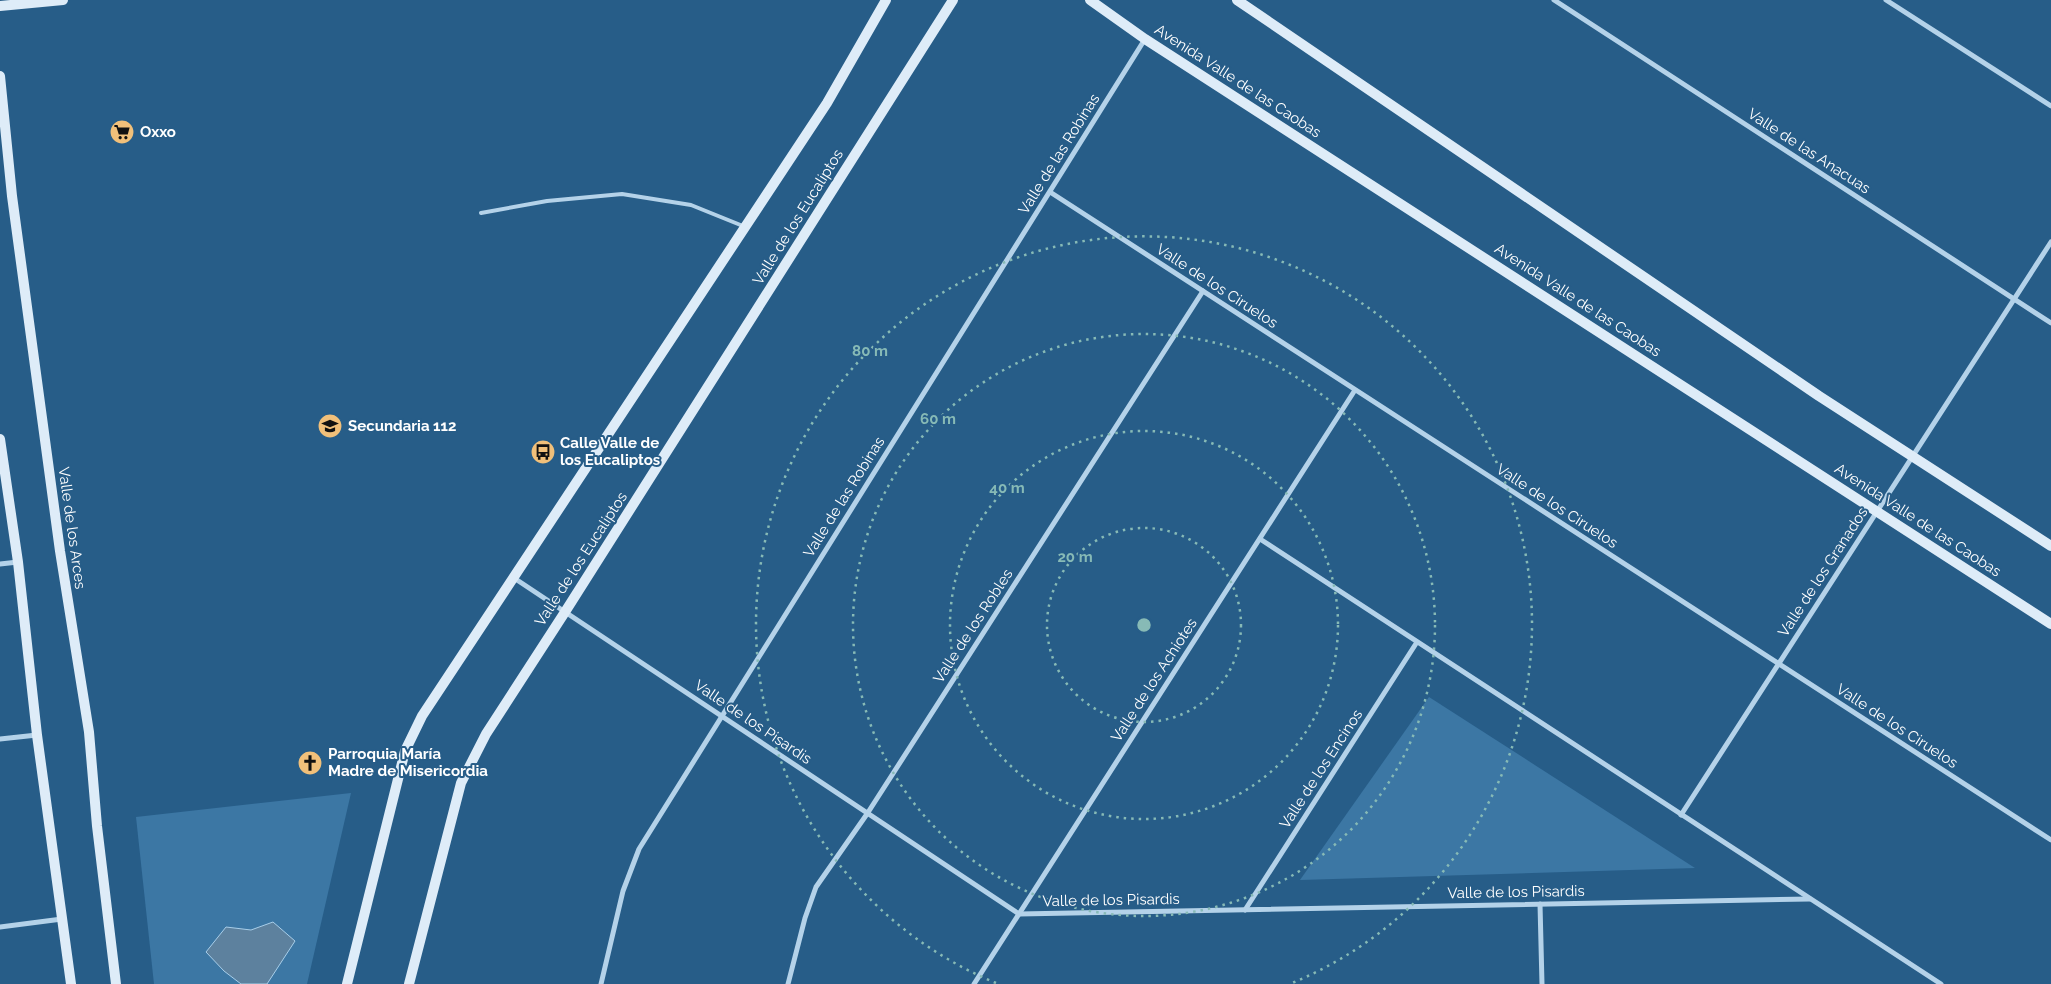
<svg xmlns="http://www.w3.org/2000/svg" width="2051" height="984" font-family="Raleway,sans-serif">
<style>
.green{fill:#3c77a4}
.water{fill:#5d819e;stroke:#a8cee9}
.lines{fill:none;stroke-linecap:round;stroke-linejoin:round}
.lane{stroke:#b4d2e9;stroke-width:4}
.street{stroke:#b4d2e9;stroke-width:5}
.secondary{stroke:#deecf8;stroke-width:10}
.ring{fill:none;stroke:#87bab6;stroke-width:2.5;stroke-dasharray:2.5 5}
.labels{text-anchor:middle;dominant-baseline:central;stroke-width:4;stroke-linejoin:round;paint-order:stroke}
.street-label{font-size:15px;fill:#fff;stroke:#275d88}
.poi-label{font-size:15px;font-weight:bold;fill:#fff;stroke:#275d88;text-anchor:start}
.centre{fill:#87bab6;stroke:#275d88;stroke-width:2.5}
.ring-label{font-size:15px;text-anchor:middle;font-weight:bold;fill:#87bab6;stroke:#275d88;stroke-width:4;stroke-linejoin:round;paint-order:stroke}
</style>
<rect width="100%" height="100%" fill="#275d88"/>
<g class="green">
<polygon points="1429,697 1695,868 1300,880"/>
<polygon points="351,793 307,984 154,984 136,817"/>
</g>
<polygon class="water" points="273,922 295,941 267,984 241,984 224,971 206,952 226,927 251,930"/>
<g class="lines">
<polyline class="lane" points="481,213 547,201 622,194 691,205 743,226"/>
<g class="street">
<polyline points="1554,0 2051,323"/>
<polyline points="1886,0 2051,106"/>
<polyline points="1050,192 2051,840"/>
<polyline points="1260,539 1941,984"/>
<polyline points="0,564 18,562"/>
<polyline points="514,578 1019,914 1810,899"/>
<polyline points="0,739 37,735"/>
<polyline points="1681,815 2051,242"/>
<polyline points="1540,904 1542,984"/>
<polyline points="1245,910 1417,642"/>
<polyline points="0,927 62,919"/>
<polyline points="601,984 623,891 639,849 1145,39"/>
<polyline points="788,984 805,918 816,887 867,814 1203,291"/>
<polyline points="974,984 1355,390"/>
</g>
<g class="secondary">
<polyline points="1090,0 1145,39 2051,624"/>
<polyline points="1237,0 1819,396 2051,546"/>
<polyline points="0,6 63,0"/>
<polyline points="0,76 12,196 60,551 89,732 97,826 116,984"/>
<polyline points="0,439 18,562 37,735 71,984"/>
<polyline points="347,984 405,751 422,716 827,103 886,0"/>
<polyline points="409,984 461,783 486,734 565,612 953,0"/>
</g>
</g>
<g class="ring">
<circle cx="1144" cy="625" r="97"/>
<circle cx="1144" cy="625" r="194"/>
<circle cx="1144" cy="625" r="291"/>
<path d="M996 983A388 388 0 1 1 1292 983"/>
</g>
<defs>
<symbol id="supermarket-disc" viewBox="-11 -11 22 22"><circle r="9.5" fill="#f1c07a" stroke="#275d88"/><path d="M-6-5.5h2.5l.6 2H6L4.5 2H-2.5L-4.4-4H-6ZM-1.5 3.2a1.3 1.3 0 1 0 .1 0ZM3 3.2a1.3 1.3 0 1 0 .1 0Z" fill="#111"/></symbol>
<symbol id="school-disc" viewBox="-11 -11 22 22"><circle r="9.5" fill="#f1c07a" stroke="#275d88"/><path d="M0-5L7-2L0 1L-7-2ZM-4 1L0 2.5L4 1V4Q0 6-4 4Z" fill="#111"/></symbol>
<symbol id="bus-disc" viewBox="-11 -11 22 22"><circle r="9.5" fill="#f1c07a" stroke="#275d88"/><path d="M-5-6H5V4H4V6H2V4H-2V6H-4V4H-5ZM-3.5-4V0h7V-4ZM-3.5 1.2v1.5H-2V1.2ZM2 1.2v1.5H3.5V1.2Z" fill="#111"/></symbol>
<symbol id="church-disc" viewBox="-11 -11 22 22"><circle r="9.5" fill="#f1c07a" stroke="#275d88"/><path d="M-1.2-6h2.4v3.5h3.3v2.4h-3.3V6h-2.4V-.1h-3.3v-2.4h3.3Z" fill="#111"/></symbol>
</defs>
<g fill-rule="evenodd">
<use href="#supermarket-disc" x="108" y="118" width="28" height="28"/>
<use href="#school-disc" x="316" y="412" width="28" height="28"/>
<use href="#bus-disc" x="529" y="438" width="28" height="28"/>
<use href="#church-disc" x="296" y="749" width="28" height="28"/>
</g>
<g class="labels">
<g class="street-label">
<text transform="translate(1238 81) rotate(33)">Avenida Valle de las Caobas</text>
<text transform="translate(1809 151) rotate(33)">Valle de las Anacuas</text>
<text transform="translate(1059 154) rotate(-58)">Valle de las Robinas</text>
<text transform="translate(798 217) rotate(-58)">Valle de los Eucaliptos</text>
<text transform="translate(1217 286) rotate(33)">Valle de los Ciruelos</text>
<text transform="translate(1578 300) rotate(33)">Avenida Valle de las Caobas</text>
<text transform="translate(844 497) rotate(-58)">Valle de las Robinas</text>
<text transform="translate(1557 506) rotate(33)">Valle de los Ciruelos</text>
<text transform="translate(1918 520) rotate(33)">Avenida Valle de las Caobas</text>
<text transform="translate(72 528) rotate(82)">Valle de los Arces</text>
<text transform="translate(581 559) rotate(-57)">Valle de los Eucaliptos</text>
<text transform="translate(1823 572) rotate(-57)">Valle de los Granados</text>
<text transform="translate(973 626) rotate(-57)">Valle de los Robles</text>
<text transform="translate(1154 680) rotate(-57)">Valle de los Achiotes</text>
<text transform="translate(753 722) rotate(34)">Valle de los Pisardis</text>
<text transform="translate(1897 726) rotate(33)">Valle de los Ciruelos</text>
<text transform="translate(1321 769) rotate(-57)">Valle de los Encinos</text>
<text transform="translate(1516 892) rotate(-1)">Valle de los Pisardis</text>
<text transform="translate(1111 900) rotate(-1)">Valle de los Pisardis</text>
</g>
<g class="poi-label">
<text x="140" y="132">Oxxo</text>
<text x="348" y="426">Secundaria 112</text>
<text x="560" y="443">Calle Valle de<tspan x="560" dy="17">los Eucaliptos</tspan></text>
<text x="328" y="754">Parroquia María<tspan x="328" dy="17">Madre de Misericordia</tspan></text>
</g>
</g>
<circle cx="1144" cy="625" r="8" class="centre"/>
<g class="ring-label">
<text x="870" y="356">80 m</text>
<text x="938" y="424">60 m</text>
<text x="1007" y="493">40 m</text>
<text x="1075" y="562">20 m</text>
</g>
</svg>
